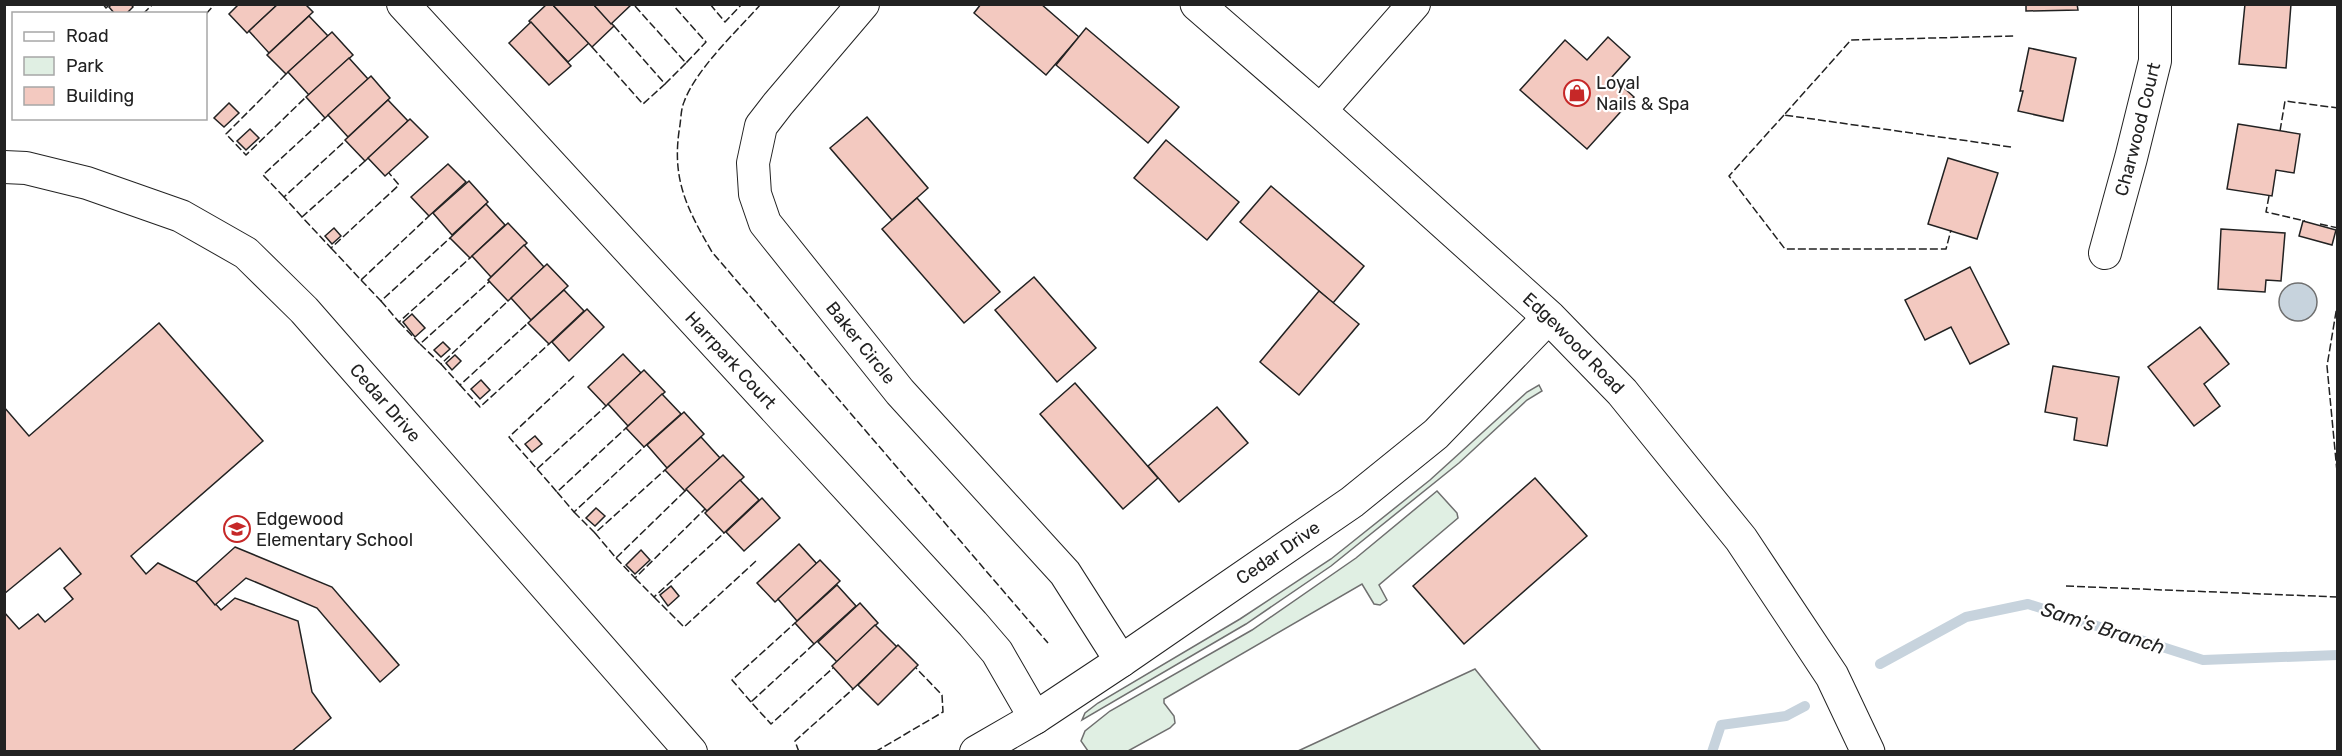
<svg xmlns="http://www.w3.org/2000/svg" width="2342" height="756" font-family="Rubik,sans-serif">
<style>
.green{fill:#e0efe3;stroke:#6f6f6f;stroke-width:1.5}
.water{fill:#c7d3dd;stroke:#6f6f6f;stroke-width:1.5}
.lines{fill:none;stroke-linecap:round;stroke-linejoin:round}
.stream{stroke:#c7d3dd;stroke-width:10}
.building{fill:#f3c9c0;stroke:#222;stroke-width:1.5}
.minor-casing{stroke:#222;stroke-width:34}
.secondary-casing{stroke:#222;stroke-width:35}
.minor{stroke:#fff;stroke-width:32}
.secondary{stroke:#fff;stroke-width:33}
.fence{stroke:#222;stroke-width:1.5;stroke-dasharray:8 3;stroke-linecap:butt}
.labels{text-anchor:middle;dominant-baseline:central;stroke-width:4.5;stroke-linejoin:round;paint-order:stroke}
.poi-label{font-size:18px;fill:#222;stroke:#fff;text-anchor:start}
.street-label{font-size:18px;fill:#222;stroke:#fff}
.water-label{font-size:20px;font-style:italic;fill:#222;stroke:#fff}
</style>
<rect width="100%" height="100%" fill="#fff"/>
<g class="green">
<polygon points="1539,385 1542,391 1527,400 1459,463 1331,566 1246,624 1082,720 1085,713 1098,703 1240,619 1331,559 1430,480 1527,392"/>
<polygon points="1437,491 1457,513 1458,518 1379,585 1387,600 1380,605 1374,604 1362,584 1164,699 1164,703 1174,716 1175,723 1170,728 1128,751 1088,751 1081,741 1085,731 1110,711 1252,630 1356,558"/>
<polygon points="1475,669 1541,751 1298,751"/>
</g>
<circle class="water" cx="2298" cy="302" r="19"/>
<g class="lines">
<g class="stream">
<polyline points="1880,664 1966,617 2028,604 2203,660 2338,655"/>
<polyline points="1712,752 1721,725 1786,716 1805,706"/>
</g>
</g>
<g class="building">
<polygon points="112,4 131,4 133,7 126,14 115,14 109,7"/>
<polygon points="239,4 278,4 247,33 229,14"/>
<polygon points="278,4 305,4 313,12 269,53 249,31"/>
<polygon points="547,4 552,4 589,43 568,62 529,21"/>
<polygon points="552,4 593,4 614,26 592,47"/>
<polygon points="593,4 632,4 611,24"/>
<polygon points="981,4 1041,4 1079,37 1046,75 974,13"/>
<polygon points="2026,4 2077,4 2078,10 2026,11"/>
<polygon points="2245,4 2291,4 2286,68 2239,64"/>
<polygon points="309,16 328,36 286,74 267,55"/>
<polygon points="531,22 571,66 549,85 509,43"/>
<polygon points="1086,28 1179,107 1148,143 1056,65"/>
<polygon points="332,32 353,55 309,95 288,72"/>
<polygon points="1608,37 1630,57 1612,77 1634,97 1587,149 1520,90 1565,40 1587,60"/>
<polygon points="2029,48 2076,58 2063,121 2018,111 2023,91 2020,91"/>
<polygon points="349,58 368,79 325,118 306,97"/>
<polygon points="371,76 390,98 348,137 328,115"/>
<polygon points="388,100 408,121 365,161 345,140"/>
<polygon points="229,103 239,113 224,127 214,118"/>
<polygon points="867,117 928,188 892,220 830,148"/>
<polygon points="410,119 428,137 385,176 368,158"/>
<polygon points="2238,124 2300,134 2294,173 2276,170 2272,196 2227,189"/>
<polygon points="250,129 259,138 246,150 237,141"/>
<polygon points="1166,140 1239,202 1207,240 1134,178"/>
<polygon points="1948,158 1998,173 1977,239 1928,224"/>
<polygon points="448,164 466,182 429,216 411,197"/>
<polygon points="469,181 488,202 452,235 433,213"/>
<polygon points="1271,186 1364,266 1333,303 1240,222"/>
<polygon points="917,198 1000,292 964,323 882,229"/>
<polygon points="486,204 505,225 470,258 450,238"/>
<polygon points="2303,221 2336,230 2332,245 2299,236"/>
<polygon points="508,223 527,243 491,277 472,256"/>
<polygon points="334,228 341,236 332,244 325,236"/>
<polygon points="2221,229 2285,233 2281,281 2266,280 2265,292 2218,289"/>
<polygon points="524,245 544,267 508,301 488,280"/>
<polygon points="547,264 568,286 531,320 511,298"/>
<polygon points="1970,267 2009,344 1970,364 1951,327 1925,340 1905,300"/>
<polygon points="1034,277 1096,348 1057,382 995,310"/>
<polygon points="564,290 584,311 549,344 528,323"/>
<polygon points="1319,291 1359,324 1299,395 1260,362"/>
<polygon points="587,309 604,327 569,361 552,342"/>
<polygon points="412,314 425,328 415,337 403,322"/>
<polygon points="159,323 263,441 131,556 146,574 158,563 196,582 221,610 235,598 298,621 312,692 331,718 291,752 4,752 4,612 19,629 38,614 45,622 73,599 64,588 81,574 60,548 4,594 4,407 29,436"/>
<polygon points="2200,327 2229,364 2204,384 2220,406 2194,426 2148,367"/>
<polygon points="443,342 450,349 441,357 434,350"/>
<polygon points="623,354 641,373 606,406 588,387"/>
<polygon points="455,355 461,361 452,370 446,363"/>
<polygon points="2053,366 2119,377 2107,446 2074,440 2077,418 2045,412"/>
<polygon points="644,370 665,392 628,426 608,404"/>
<polygon points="481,380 490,390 480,399 471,389"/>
<polygon points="1075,383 1158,478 1123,509 1040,414"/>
<polygon points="662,394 681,414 644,447 626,428"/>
<polygon points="1217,407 1248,443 1179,502 1148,466"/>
<polygon points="684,412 704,434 667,468 647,445"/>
<polygon points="535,436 542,444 532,452 525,444"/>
<polygon points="701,437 720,458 685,491 665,470"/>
<polygon points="723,455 744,477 707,511 686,489"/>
<polygon points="1535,478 1587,536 1464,644 1413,586"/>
<polygon points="740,480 759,500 724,533 705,513"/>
<polygon points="762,498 780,518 744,551 726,532"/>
<polygon points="596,508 605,516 595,526 586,518"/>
<polygon points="799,544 817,564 775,602 757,583"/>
<polygon points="235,547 332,587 399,665 380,682 317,608 246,578 215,605 196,582"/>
<polygon points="641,550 650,560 635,574 626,565"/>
<polygon points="820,560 840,581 797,621 778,599"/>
<polygon points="837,585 856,606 814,644 795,623"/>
<polygon points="671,586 679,596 668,606 660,595"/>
<polygon points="860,603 878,623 837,662 818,642"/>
<polygon points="875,625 897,647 853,689 832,666"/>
<polygon points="898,645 918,665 878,705 858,685"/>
</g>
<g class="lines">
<defs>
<g id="minor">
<path id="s1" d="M403,4L973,624L997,652L1035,718"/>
<path id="s2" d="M863,4L778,104L761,126L753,163L755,194L765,223L900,392L1065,573L1121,661"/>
<polyline points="1320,111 1414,4"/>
<path id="s3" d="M4,167L26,168L87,183L181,216L246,253L304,310L691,752"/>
<path id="s4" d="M2105,253L2131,158L2155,61V4"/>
<path id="s5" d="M976,752L1035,718L1121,661L1352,502L1436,434L1549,317"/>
</g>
<g id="secondary">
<path id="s6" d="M1197,4L1320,111L1549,317L1622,392L1741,539L1832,676L1868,752"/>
</g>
</defs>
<use href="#minor" class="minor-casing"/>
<use href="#secondary" class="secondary-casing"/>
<use href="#minor" class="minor"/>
<use href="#secondary" class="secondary"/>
<g class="fence">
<polyline points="103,4 106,8 110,4"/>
<polyline points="710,4 725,22 742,4"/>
<path d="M761,4C737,31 696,69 684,102C681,109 681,118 680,125C671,178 686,207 712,252L1048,643"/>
<polyline points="635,6 686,63 706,42 672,4"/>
<polyline points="143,14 153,4"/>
<polyline points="206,14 215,4"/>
<polyline points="614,26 665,84 686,63"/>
<polyline points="592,47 643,104 665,84"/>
<polyline points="286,74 226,134 246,155 306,97"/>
<polyline points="1784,115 1729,176 1785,249 1946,249 1951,230"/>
<polyline points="2280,131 2285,101 2338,108"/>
<polyline points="2011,147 1784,115 1851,40 2014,36"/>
<polyline points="365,161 302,217 331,248 399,185 389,173"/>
<polyline points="2269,196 2266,212 2305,221"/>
<polyline points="284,197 263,175 325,118"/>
<polyline points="302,217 284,197 345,141"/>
<polyline points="2320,224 2338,228"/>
<polyline points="331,248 361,280 429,216"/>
<polyline points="361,280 381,301 450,238"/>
<polyline points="2338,300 2327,366 2338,482"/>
<polyline points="381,301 399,322 470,258"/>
<polyline points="399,322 420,344 490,281"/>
<polyline points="420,344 441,364 508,301"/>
<polyline points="441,364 460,385 528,323"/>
<polyline points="574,376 509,437 537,469 606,406"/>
<polyline points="460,385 480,407 549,344"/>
<polyline points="537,469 557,492 626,428"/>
<polyline points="557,492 574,512 644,447"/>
<polyline points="574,512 595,533 665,470"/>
<polyline points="595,533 616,558 685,491"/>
<polyline points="616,558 635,578 705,509"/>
<polyline points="635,578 654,597 724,533"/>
<polyline points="2066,586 2338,597"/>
<polyline points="654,597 684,627 756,561"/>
<polyline points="814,644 751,702 771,724 833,668"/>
<polyline points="751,702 732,680 795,623"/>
<polyline points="799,752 795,741 853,689"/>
<polyline points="875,752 943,712 942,695 916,668"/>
</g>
</g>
<defs>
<symbol id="shop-ring" viewBox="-11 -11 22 22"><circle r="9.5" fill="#fff" stroke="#c62828" stroke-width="1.5"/><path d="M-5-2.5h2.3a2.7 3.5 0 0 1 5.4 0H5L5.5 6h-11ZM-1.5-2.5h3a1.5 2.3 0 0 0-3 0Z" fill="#c62828"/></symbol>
<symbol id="school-ring" viewBox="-11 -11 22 22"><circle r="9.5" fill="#fff" stroke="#c62828" stroke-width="1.5"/><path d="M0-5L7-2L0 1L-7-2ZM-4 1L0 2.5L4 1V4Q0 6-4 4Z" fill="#c62828"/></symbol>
</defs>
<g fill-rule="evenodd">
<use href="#shop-ring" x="1562" y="78" width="30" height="30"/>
<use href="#school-ring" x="222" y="514" width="30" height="30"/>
</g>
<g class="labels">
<g class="poi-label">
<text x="1596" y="83">Loyal<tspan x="1596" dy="21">Nails &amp; Spa</tspan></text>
<text x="256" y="519">Edgewood<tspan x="256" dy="21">Elementary School</tspan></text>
</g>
<g class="street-label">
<text stroke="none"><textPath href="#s4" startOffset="128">Charwood Court</textPath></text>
<text stroke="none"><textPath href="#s2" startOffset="412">Baker Circle</textPath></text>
<text stroke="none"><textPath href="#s6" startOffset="507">Edgewood Road</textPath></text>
<text stroke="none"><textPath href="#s1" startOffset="484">Harrpark Court</textPath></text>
<text stroke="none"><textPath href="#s3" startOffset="464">Cedar Drive</textPath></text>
<text stroke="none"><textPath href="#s5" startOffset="362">Cedar Drive</textPath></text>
</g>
<g class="water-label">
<text transform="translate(2103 628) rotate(18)">Sam's Branch</text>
</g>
</g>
<rect width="2342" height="756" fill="none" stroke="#222222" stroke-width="12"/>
<rect x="12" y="12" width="195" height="108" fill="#ffffff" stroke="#a7a7a7" stroke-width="1.5"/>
<rect x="24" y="32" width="30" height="9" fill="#ffffff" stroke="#a7a7a7" stroke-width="1.5"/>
<text x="66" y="42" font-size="18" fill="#222222">Road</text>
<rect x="24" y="57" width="30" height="18" fill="#e0efe3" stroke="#a7a7a7" stroke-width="1.5"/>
<text x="66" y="72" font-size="18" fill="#222222">Park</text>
<rect x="24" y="87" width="30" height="18" fill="#f3c9c0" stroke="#a7a7a7" stroke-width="1.5"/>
<text x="66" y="102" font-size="18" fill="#222222">Building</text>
</svg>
